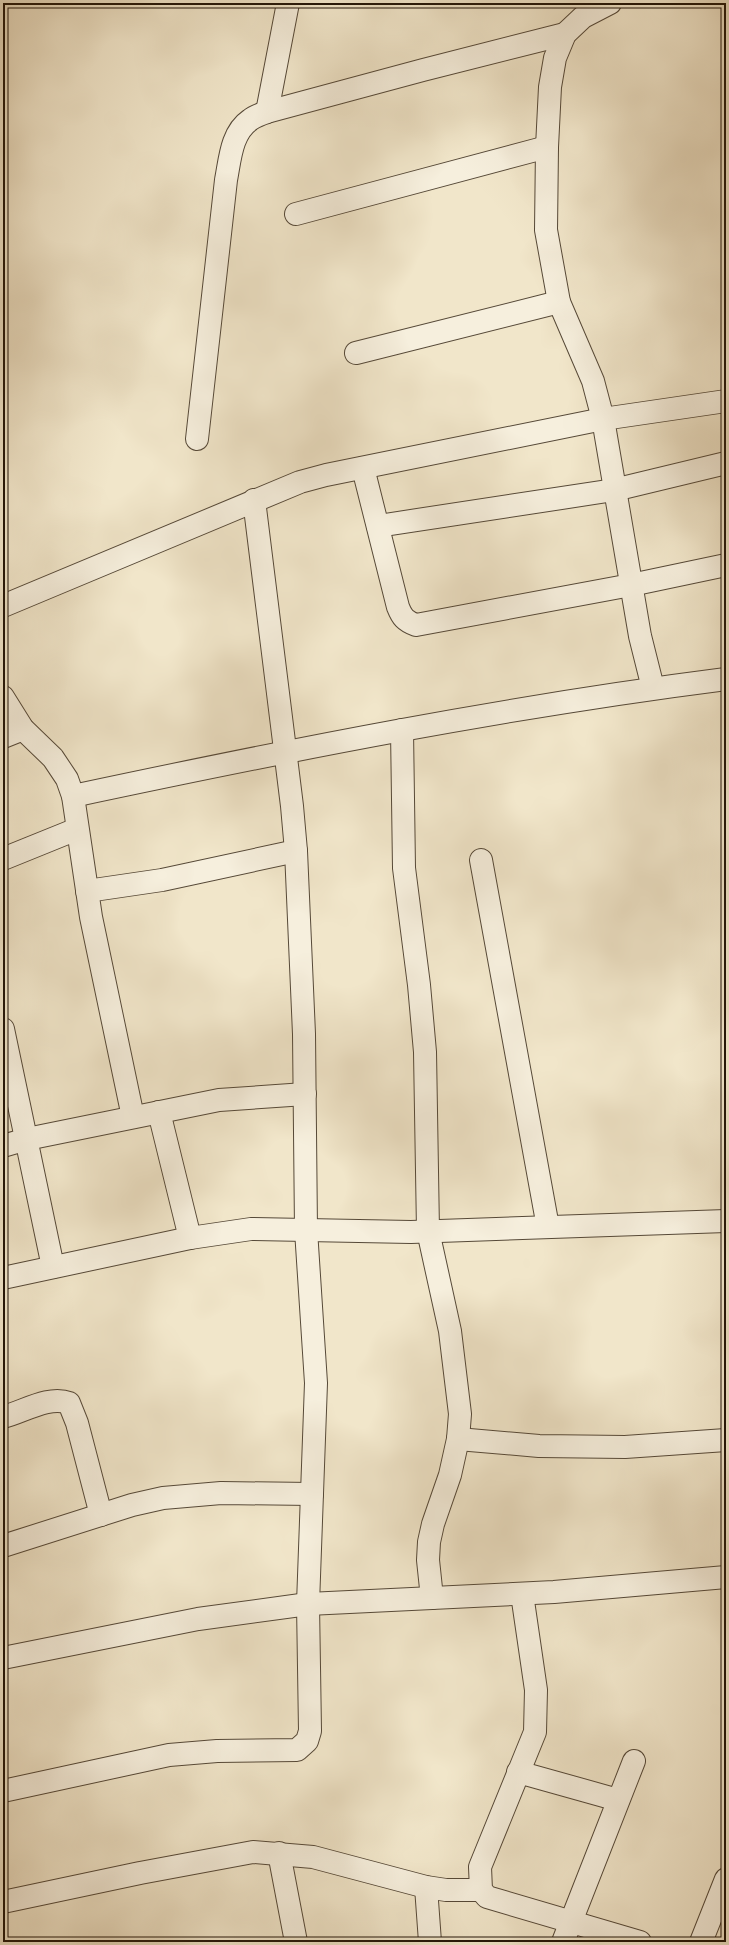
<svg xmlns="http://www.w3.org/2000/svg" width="729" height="1945" font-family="'Gentium Book Plus',serif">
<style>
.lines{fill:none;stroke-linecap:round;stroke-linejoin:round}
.minor-casing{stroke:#564938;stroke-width:24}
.minor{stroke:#f6efdd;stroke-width:22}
</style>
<rect width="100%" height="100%" fill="#f1e6ca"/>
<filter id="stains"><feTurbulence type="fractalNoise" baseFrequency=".005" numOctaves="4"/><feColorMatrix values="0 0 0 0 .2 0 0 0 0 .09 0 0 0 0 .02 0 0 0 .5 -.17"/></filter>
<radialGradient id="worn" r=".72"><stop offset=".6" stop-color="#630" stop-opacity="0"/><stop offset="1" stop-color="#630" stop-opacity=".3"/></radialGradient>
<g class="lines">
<defs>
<g id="minor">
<polyline points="610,3 583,17 565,34 555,58 550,87 547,147 546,230 559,302 593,381 603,419 640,636 653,688"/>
<polyline points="267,112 288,3"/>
<polyline points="296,214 547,147"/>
<polyline points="356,353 559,302"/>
<path d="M197,439L226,180C230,160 231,133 250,120C255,116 261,114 267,112L423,70L565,34"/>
<path d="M363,468L398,607C402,617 405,621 416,625L631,585L726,565"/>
<polyline points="378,526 614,490 726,463"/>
<polyline points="3,606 300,482 326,475 603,419 726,401"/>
<polyline points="3,697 23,729 53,758 67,779 73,796 91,917 133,1117"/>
<polyline points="402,730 404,868 419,985 425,1052 428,1231 450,1331 460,1414 458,1439 450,1475 433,1524 429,1542 428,1560 432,1598"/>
<polyline points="3,737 23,729"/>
<path d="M73,796C289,750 506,707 726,679"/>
<polyline points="3,859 77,829"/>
<polyline points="481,860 548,1227"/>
<polyline points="87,891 162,880 296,851"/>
<polyline points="3,1029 53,1267"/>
<polyline points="159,1112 190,1238"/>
<polyline points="3,1146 27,1139 219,1100 305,1094"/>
<polyline points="3,1278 190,1238 251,1229 411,1232 726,1221"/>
<path d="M3,1417C23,1412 49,1395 69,1403L77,1423L101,1515"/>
<polyline points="458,1439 539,1446 625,1447 726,1440"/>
<polyline points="3,1546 132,1505 163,1498 221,1493 312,1494"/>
<polyline points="522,1594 536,1690 535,1732 480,1867 481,1890 487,1897 640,1942"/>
<polyline points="3,1658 198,1619 308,1604 554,1592 726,1577"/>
<polyline points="518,1772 618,1800"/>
<polyline points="3,1791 169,1755 217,1751 297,1750 307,1741 310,1731 308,1604 316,1383 306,1230 304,1034 296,851 292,806 254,500"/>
<polyline points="279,1853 296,1942"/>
<polyline points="426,1887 430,1942"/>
<polyline points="3,1902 140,1873 253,1852 313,1857 426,1887 446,1890 481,1890"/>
<polyline points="563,1942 634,1761"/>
<polyline points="701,1942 726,1879"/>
</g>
</defs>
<use href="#minor" class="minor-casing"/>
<use href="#minor" class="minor"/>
</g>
<rect width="729" height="1945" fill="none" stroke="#f1e6ca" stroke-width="16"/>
<rect x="4" y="4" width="721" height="1937" fill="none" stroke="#221508" stroke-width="2"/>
<rect x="8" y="8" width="713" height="1929" fill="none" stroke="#221508"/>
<rect width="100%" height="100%" filter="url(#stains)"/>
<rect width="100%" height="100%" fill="url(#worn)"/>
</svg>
